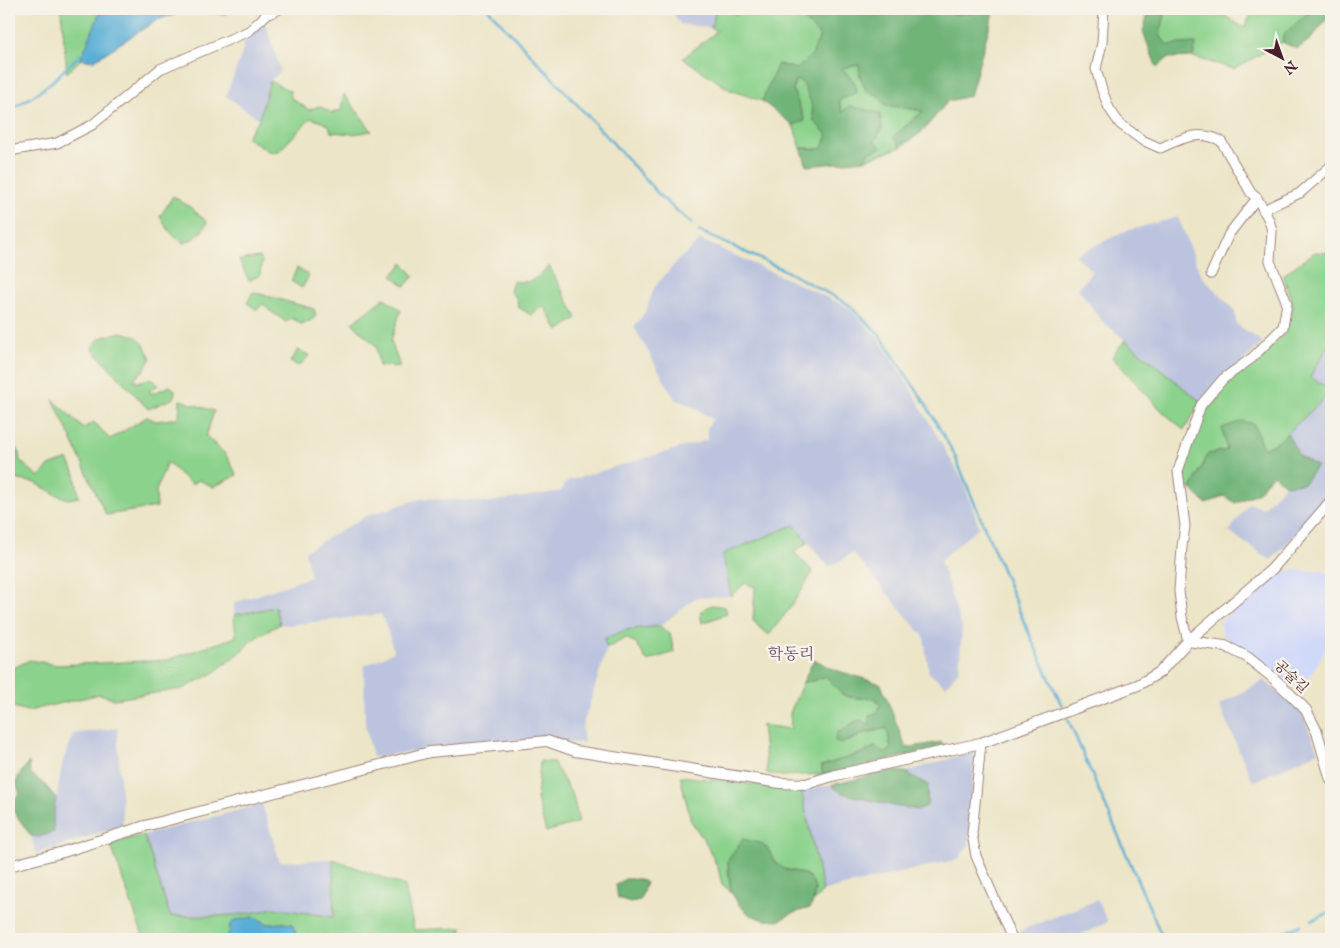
<svg xmlns="http://www.w3.org/2000/svg" width="1340" height="948" font-family="'IM FELL English','Noto Serif KR',serif">
<style>
.built{fill:#d1d9f9}
.industrial{fill:#bbc3de}
.green{fill:#8bd28c;stroke:#6a785c}
.forest{fill:#70b478;stroke:#5d6a52}
.water{fill:#59add5;stroke:#526680}
.lines{fill:none;stroke-linecap:round;stroke-linejoin:round}
.stream{stroke:#59add5;stroke-width:2.5}
.minor-casing{stroke:#9b827a;stroke-width:11}
.tertiary-casing{stroke:#9b827a;stroke-width:12}
.minor{stroke:#fff;stroke-width:9}
.tertiary{stroke:#fff;stroke-width:10}
.labels{text-anchor:middle;dominant-baseline:central;stroke-width:5;stroke-linejoin:round;paint-order:stroke}
.street-label{font-size:14px;fill:#4a1f2b;stroke:#f7f3e8}
.quarter-label{font-size:16px;fill:#6f4f6b;stroke:#f7f3e8}
</style>
<rect width="100%" height="100%" fill="#f7f3e8"/>
<filter id="ink" filterUnits="userSpaceOnUse"><feTurbulence type="fractalNoise" baseFrequency=".02" numOctaves="2"/><feDisplacementMap in="SourceGraphic" scale="10" xChannelSelector="R" yChannelSelector="G"/><feConvolveMatrix kernelMatrix="1 2 1 2 8 2 1 2 1" color-interpolation-filters="sRGB"/></filter>
<filter id="wash" filterUnits="userSpaceOnUse"><feTurbulence type="fractalNoise" baseFrequency=".0096" numOctaves="4" result="noise"/><feDisplacementMap in="SourceGraphic" scale="20" xChannelSelector="R" yChannelSelector="G"/><feGaussianBlur stdDeviation="1.12" result="paint"/><feColorMatrix in="noise" values="0 0 0 0 0 0 0 0 0 0 0 0 0 0 0 0 0 1.4 0 .05"/><feComposite in="paint" operator="in"/></filter>
<g filter="url(#wash)">
<rect width="100%" height="100%" fill="#ece5c8"/>
<polygon class="built" points="1282,570 1325,571 1331,575 1331,642 1303,687 1289,684 1224,637 1219,622"/>
<g class="industrial">
<polygon points="671,9 730,9 730,10 716,9 711,28 680,24"/>
<polygon points="265,22 281,71 270,81 259,119 226,96 241,56 246,37"/>
<polygon points="1178,217 1201,275 1235,311 1236,324 1263,342 1201,402 1102,321 1078,289 1092,271 1075,255 1126,231"/>
<polygon points="701,240 848,307 878,338 903,376 963,481 979,527 940,560 962,628 959,670 946,686 929,673 924,637 853,553 829,567 794,525 723,554 731,596 695,598 660,626 625,630 605,639 607,648 582,728 584,743 515,740 442,746 409,752 373,757 365,724 364,666 394,652 384,620 381,614 289,625 280,624 275,608 234,615 234,603 311,577 305,551 368,515 423,498 490,502 561,491 567,481 707,440 707,428 713,419 690,405 675,399 634,327 646,311 654,288 678,260"/>
<polygon points="1331,342 1331,390 1310,377"/>
<polygon points="1331,392 1331,493 1324,503 1271,560 1229,532 1249,503 1263,508 1285,485 1304,483 1317,466 1299,456 1287,433"/>
<polygon points="1264,680 1302,713 1318,752 1253,782 1219,705"/>
<polygon points="117,728 123,825 36,854 31,836 39,837 54,832 53,819 62,764 73,734"/>
<polygon points="975,751 969,845 958,859 823,891 801,790 831,785 842,793 894,806 917,810 928,785 905,772"/>
<polygon points="262,804 280,862 333,859 334,917 273,908 264,911 231,915 170,916 144,835"/>
<polygon points="1097,900 1108,922 1072,939 1020,939 1017,932"/>
</g>
<g class="green">
<polygon points="61,9 104,9 100,12 81,59 67,73"/>
<polygon points="716,9 730,10 736,15 743,9 798,9 804,20 820,36 813,53 797,69 778,64 762,101 730,90 683,58 717,31 711,28"/>
<path d="M938,9H977L976,12C963,15 951,15 938,11Z"/>
<polygon points="1166,9 1172,9 1188,13 1194,9 1215,9 1244,28 1254,9 1316,9 1309,12 1284,34 1282,42 1234,69 1193,57 1196,43 1167,45 1160,35"/>
<polygon points="860,65 860,77 878,95 885,105 924,111 893,137 901,147 864,160 869,152 842,112 839,100 857,92 855,83 842,68"/>
<polygon points="796,80 803,83 811,102 814,121 828,136 821,149 801,148 793,125 805,121 793,90"/>
<polygon points="270,81 290,91 291,98 309,110 319,106 332,113 341,110 344,94 372,131 353,134 331,132 329,125 311,118 278,152 268,151 246,137 259,119"/>
<path d="M173,196L190,207L207,222C202,233 196,238 185,243C173,238 167,228 160,217Z"/>
<polygon points="1315,252 1331,253 1331,342 1310,377 1331,390 1331,392 1279,441 1263,449 1227,450 1209,454 1191,489 1185,487 1187,458 1207,406 1229,382 1257,360 1286,333 1293,306 1283,275"/>
<polygon points="259,257 262,260 260,275 249,281 239,260"/>
<polygon points="403,263 414,276 405,286 392,276"/>
<path d="M549,266L577,318L558,331L544,306L531,315L518,307L517,299L510,292L513,281C533,284 535,280 549,266Z"/>
<polygon points="297,268 309,276 302,288 291,281"/>
<polygon points="253,292 314,309 316,316 310,321 301,324 292,318 286,322 269,310 263,304 257,310 247,303"/>
<polygon points="384,298 401,310 391,341 400,367 379,366 376,346 352,323"/>
<path d="M121,332C142,337 141,340 151,358L143,371L133,380L138,382L152,378L158,385L150,390L151,394L170,386L175,390L174,398L148,409L94,351L93,345L100,338Z"/>
<polygon points="1125,340 1201,402 1184,430 1162,411 1112,357"/>
<polygon points="298,350 309,355 300,366 290,362"/>
<polygon points="53,399 83,428 94,422 110,439 147,417 156,421 179,418 180,400 214,411 206,436 226,455 237,475 213,487 199,480 191,484 167,462 156,491 157,507 106,515"/>
<polygon points="9,443 19,451 20,461 39,477 49,466 68,459 75,474 79,497 68,499 55,494 36,483 10,478 9,480"/>
<polygon points="794,525 808,542 794,552 813,572 790,608 769,635 753,621 755,587 745,583 731,596 723,554"/>
<polygon points="712,605 725,607 727,614 702,623 700,613 705,608"/>
<polygon points="275,607 280,624 250,641 243,650 212,674 182,689 114,699 100,694 28,711 9,706 9,670 30,660 57,665 167,660 236,637 234,615"/>
<polygon points="660,626 670,634 674,652 647,661 636,643 626,638 607,648 604,639 625,630"/>
<path d="M825,676C831,681 838,691 842,694C852,700 864,698 875,698L881,705L871,725L849,741L865,733L888,728L891,749L885,753L875,747L862,753L821,766L823,774L782,776L767,773L762,725L791,729L790,713L803,682L813,681Z"/>
<polygon points="540,761 553,762 573,796 579,822 546,832 537,799"/>
<path d="M680,776L801,790L823,891L813,902C816,881 814,877 794,871C790,870 786,870 782,868C775,863 772,857 768,849L742,840C739,846 730,854 729,860C726,867 730,884 731,892L722,884L718,868L706,843L691,821Z"/>
<path d="M144,835L170,916C204,916 240,918 273,908L334,917L333,859L405,886L414,930L462,928V939H335L324,934L322,939H298L292,924L283,923L268,924L254,917L230,925L229,934L221,939H144L110,843Z"/>
</g>
<g class="forest">
<path d="M798,9H931C948,14 959,16 976,12L977,9H993L991,21L970,96L948,101L923,131L901,147L893,137L923,111L885,105L878,95L867,93L860,77L859,65L842,68L855,83L857,93L839,100L842,112L849,106L880,113L882,129L875,141L881,148L869,152L864,160L807,166L801,148L821,149L828,136L814,121L811,102L803,83L796,80L793,90L805,121L793,125L762,101L778,64L797,69L813,53L820,36L804,20Z"/>
<polygon points="1149,9 1166,9 1160,35 1167,45 1196,43 1193,57 1168,58 1157,68 1143,32"/>
<polygon points="1316,9 1331,9 1331,14 1311,39 1297,49 1282,42 1284,34 1309,12"/>
<polygon points="1242,421 1254,424 1263,449 1279,441 1287,433 1299,456 1317,466 1304,483 1285,485 1273,474 1257,493 1235,503 1224,496 1206,504 1191,489 1208,454 1227,450 1222,428"/>
<path d="M814,659L832,669L881,684L906,748L941,742L946,746L854,768L823,774L821,766L862,753L876,747L885,753L891,750L887,728L865,733L841,744L835,741L837,733L856,721L861,720L870,725L869,716L877,712L880,705L875,698C864,698 852,699 842,694C838,691 831,681 825,676L813,681L803,682Z"/>
<polygon points="29,762 30,773 45,785 56,798 53,819 54,832 39,837 31,836 9,805 20,794 16,783 19,775"/>
<polygon points="891,771 905,772 928,785 927,806 917,810 894,806 842,793 831,785"/>
<polygon points="742,839 761,843 768,849 774,861 784,869 807,875 813,882 815,890 813,902 810,908 793,913 778,921 765,920 750,915 740,906 731,892 728,861 732,854 738,847"/>
<polygon points="625,879 640,879 646,883 640,900 630,902 618,898 616,885"/>
</g>
<g class="water">
<polygon points="104,9 238,9 223,14 186,11 157,20 93,61 81,59 100,12"/>
<polygon points="254,917 268,924 283,923 292,924 298,939 196,939 214,937 221,939 229,934 230,925 235,920"/>
</g>
<g class="lines">
<g class="stream">
<polyline points="488,9 612,142 662,198 691,223"/>
<path d="M9,110C25,101 41,92 55,79C65,69 73,60 84,52"/>
<polyline points="699,231 784,270 848,304 878,333 925,403 954,454 1027,629 1062,706"/>
<polyline points="1068,719 1163,939"/>
<polyline points="1312,920 1331,912"/>
<polyline points="1269,939 1301,925"/>
</g>
</g>
</g>
<g filter="url(#ink)">
<g class="lines">
<defs>
<g id="minor">
<path d="M1104,9L1102,43L1096,69L1102,90L1109,108L1120,124L1142,140L1160,148C1181,139 1199,129 1221,141L1251,193L1257,198L1269,220L1272,231L1270,261L1287,303L1283,327L1252,358L1223,379L1201,405L1178,471L1185,526L1182,547L1179,591L1182,617L1188,641"/>
<polyline points="9,151 57,143 92,125 160,69 249,31 266,15 280,9"/>
<polyline points="1263,210 1300,193 1331,166"/>
<polyline points="1211,274 1229,234 1257,198"/>
<polyline points="981,743 972,834 976,856 1012,939"/>
</g>
<g id="tertiary">
<polyline points="1188,641 1225,646 1247,657 1271,676 1288,692 1306,710 1317,732 1331,780"/>
<polyline points="9,866 63,852 145,826 430,752 547,741 575,751 780,783 806,784 836,775 981,743 1138,685 1160,672 1188,641 1272,569 1331,501"/>
</g>
</defs>
<use href="#minor" class="minor-casing"/>
<use href="#tertiary" class="tertiary-casing"/>
<use href="#minor" class="minor"/>
<use href="#tertiary" class="tertiary"/>
</g>
</g>
<g class="labels">
<g class="street-label">
<text transform="translate(1291 677) rotate(43)">공술길</text>
</g>
<g class="quarter-label">
<text x="791" y="655">학동리</text>
</g>
</g>
<rect width="1340" height="948" fill="none" stroke="#f7f3e8" stroke-width="30"/>
<g transform="translate(1282 58) rotate(139)" stroke="#f7f3e8" stroke-width="4" paint-order="stroke">
<path d="M0-4L9 19L0 12L-9 19Z" fill="#4a1f2b"/>
<text y="-8" font-size="14" font-weight="bold" text-anchor="middle" fill="#4a1f2b">N</text>
</g>
</svg>
